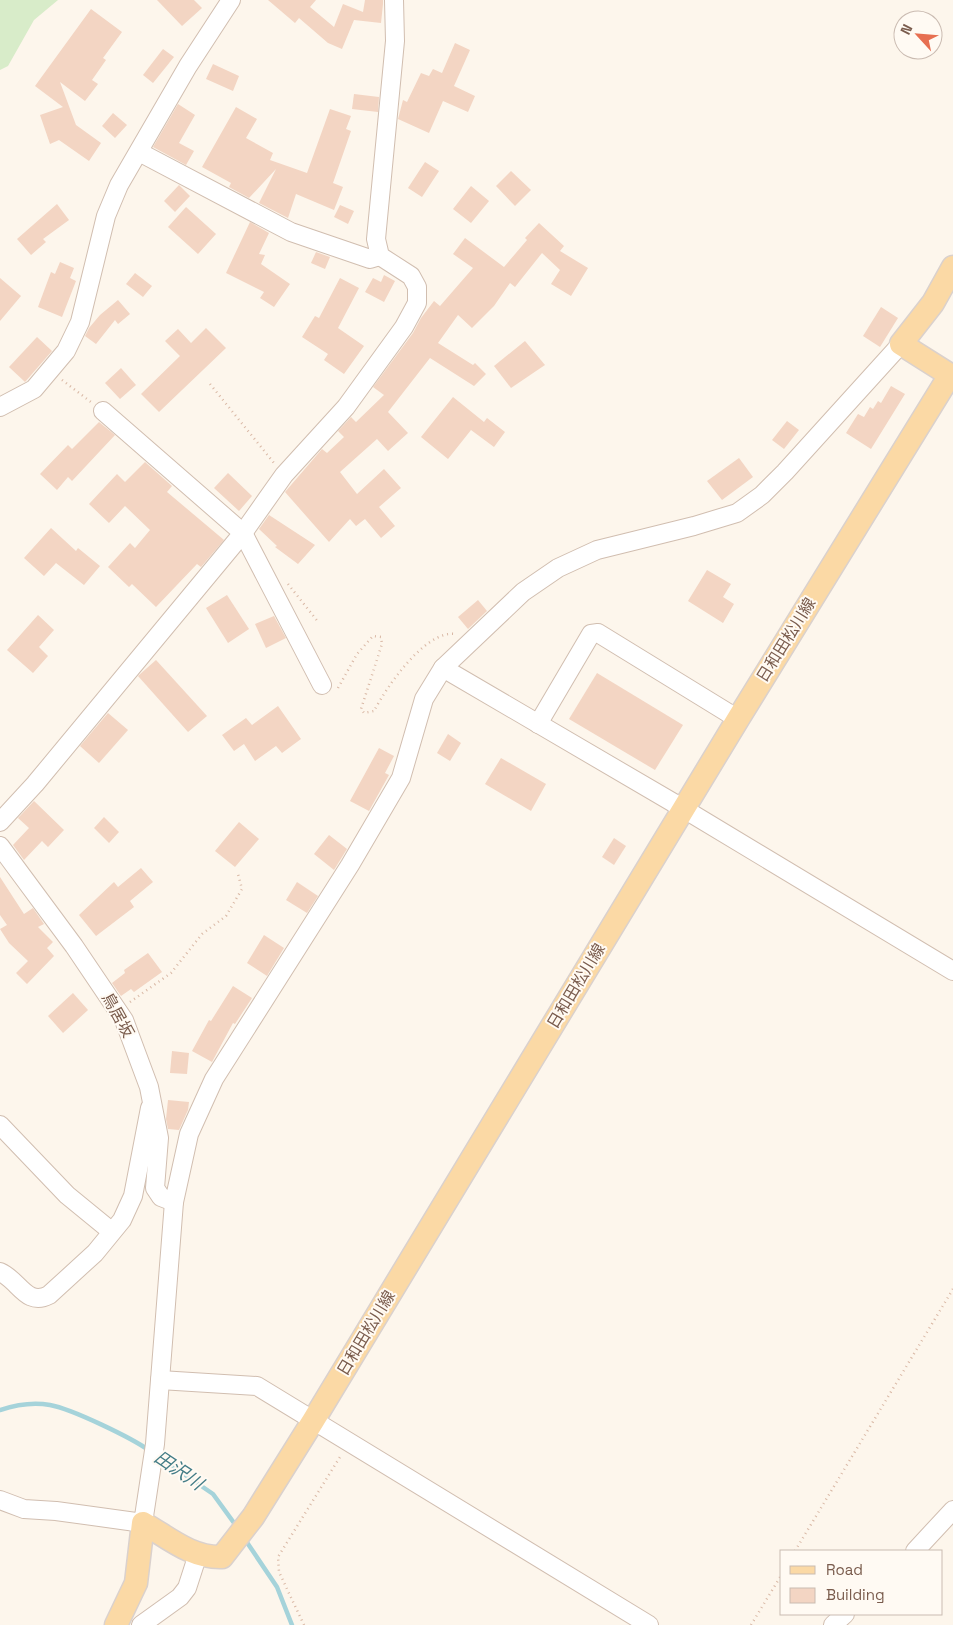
<svg xmlns="http://www.w3.org/2000/svg" width="953" height="1625" font-family="'Space Grotesk','Noto Sans JP',sans-serif">
<style>
.green{fill:#d8ecc9}
.lines{fill:none;stroke-linecap:round;stroke-linejoin:round}
.stream{stroke:#a5d3da;stroke-width:4.5}
.building{fill:#f3d5c3}
.minor-casing{stroke:#d1beb0;stroke-width:20}
.major-casing{stroke:#dad1cd;stroke-width:25}
.path{stroke:#d9b8a5;stroke-width:2.5;stroke-dasharray:1 4;stroke-linecap:butt}
.minor{stroke:#fff;stroke-width:18}
.major{stroke:#fbd9a5;stroke-width:22}
.labels{text-anchor:middle;dominant-baseline:central;stroke-width:4;stroke-linejoin:round;paint-order:stroke}
.street-label{font-size:16px;fill:#7a5c4d;stroke:#fffaf3}
.water-label{font-size:18px;font-style:italic;fill:#437c86;stroke:#fffaf3}
</style>
<rect width="100%" height="100%" fill="#fdf6ec"/>
<polygon class="green" points="0,0 58,0 34,20 8,66 0,70"/>
<g class="lines">
<g class="stream">
<path d="M0,1410C15,1405 34,1402 50,1405C72,1409 132,1438 150,1451"/>
<polyline points="159,1457 213,1494 237,1527"/>
<polyline points="244,1538 277,1587 292,1625"/>
</g>
</g>
<g class="building">
<polygon points="157,0 194,0 202,8 182,26"/>
<polygon points="268,0 316,0 310,7 334,27 343,4 363,12 365,0 383,0 383,4 381,23 354,20 342,49 328,43 299,18 295,23"/>
<polygon points="91,9 122,32 103,58 106,60 92,80 98,84 85,101 60,82 76,125 101,143 89,161 59,140 50,144 40,115 63,107 35,86"/>
<polygon points="455,43 470,50 454,86 475,96 468,112 443,101 429,133 398,119 403,100 407,102 421,73 429,76 433,69 442,73"/>
<polygon points="163,49 174,57 153,83 143,75"/>
<polygon points="213,64 239,76 233,91 206,79"/>
<polygon points="354,94 379,97 378,112 352,109"/>
<polygon points="178,104 195,115 179,143 194,151 186,165 153,147"/>
<polygon points="236,107 257,119 246,138 273,153 270,160 307,173 330,109 351,116 346,129 351,131 333,183 343,187 334,210 296,194 288,218 259,203 276,169 249,198 229,187 231,183 202,167"/>
<polygon points="113,113 127,125 115,138 102,126"/>
<polygon points="425,162 439,171 422,197 408,188"/>
<polygon points="511,171 531,190 515,206 496,186"/>
<polygon points="179,185 190,196 175,212 164,201"/>
<polygon points="471,186 489,201 471,223 453,209"/>
<polygon points="57,204 69,220 43,239 46,242 31,255 17,239"/>
<polygon points="340,205 354,211 348,224 334,217"/>
<polygon points="186,207 216,234 198,254 168,227"/>
<polygon points="250,222 269,233 259,254 265,255 261,264 290,284 274,307 260,298 264,292 226,273"/>
<polygon points="539,223 564,246 560,251 588,268 571,296 551,284 560,270 542,253 515,287 510,283 494,306 472,328 458,315 438,343 473,365 475,363 486,374 474,386 430,358 388,412 408,433 388,451 377,439 340,472 357,494 384,469 401,488 379,507 395,526 381,538 365,519 356,526 350,519 329,542 285,492 322,449 327,453 344,437 338,431 351,417 356,422 384,395 373,387 413,333 421,318 434,301 440,306 473,268 453,254 465,238 504,267 527,240 525,238"/>
<polygon points="316,252 330,257 325,269 311,263"/>
<polygon points="60,262 74,268 70,278 76,281 62,317 38,307 51,272 55,274"/>
<polygon points="135,273 152,286 143,297 126,284"/>
<polygon points="384,275 395,281 384,302 365,292 373,278 381,282"/>
<polygon points="0,278 21,296 0,321"/>
<polygon points="340,278 359,288 338,328 364,346 344,374 324,360 328,354 302,337 315,316 319,318"/>
<polygon points="118,300 130,314 118,324 115,320 96,344 85,336 89,328 100,315"/>
<polygon points="881,307 898,318 880,347 863,336"/>
<polygon points="206,328 226,348 159,412 141,394 180,356 165,341 178,329 191,343"/>
<polygon points="37,337 52,351 25,382 9,367"/>
<polygon points="525,341 545,365 511,388 494,366"/>
<polygon points="121,368 136,385 120,399 105,383"/>
<polygon points="891,386 905,394 871,449 846,433 858,414 864,417 870,407 873,409 878,401 881,403"/>
<polygon points="453,397 484,422 487,418 505,432 494,447 471,430 448,459 421,437"/>
<polygon points="787,421 799,430 784,449 772,440"/>
<polygon points="99,422 115,435 72,481 68,477 57,490 40,474 68,445 72,449"/>
<polygon points="739,458 753,477 722,500 707,481"/>
<polygon points="145,462 172,486 167,492 224,540 201,567 197,564 156,607 132,584 129,587 108,567 130,543 135,548 150,530 125,506 109,523 89,504 117,474 125,482"/>
<polygon points="228,473 252,496 239,511 214,488"/>
<polygon points="269,515 315,545 298,564 275,547 277,546 259,529"/>
<polygon points="51,528 76,551 78,548 100,566 84,585 56,563 44,576 24,558"/>
<polygon points="707,570 731,584 723,597 734,604 723,623 688,601"/>
<polygon points="227,595 249,629 228,643 206,608"/>
<polygon points="478,600 487,611 468,629 458,617"/>
<polygon points="38,615 54,630 39,647 48,656 33,673 7,650"/>
<polygon points="274,616 286,638 266,648 255,624"/>
<polygon points="156,660 207,716 188,732 138,676"/>
<polygon points="597,673 683,725 655,770 569,719"/>
<polygon points="278,706 301,739 282,753 276,746 255,761 244,744 234,751 222,735 246,718 252,725"/>
<polygon points="108,713 128,730 99,763 80,746"/>
<polygon points="448,734 461,743 450,761 437,753"/>
<polygon points="379,748 394,756 385,773 389,775 369,811 350,801"/>
<polygon points="501,758 546,784 531,811 485,784"/>
<polygon points="34,801 64,830 48,847 42,841 24,860 13,845 29,828 18,818"/>
<polygon points="104,817 119,832 109,843 94,828"/>
<polygon points="239,822 259,839 235,867 215,851"/>
<polygon points="329,835 347,849 334,870 314,854"/>
<polygon points="614,838 626,846 614,865 602,857"/>
<polygon points="141,868 153,882 130,901 134,907 96,936 79,915 114,882 118,887"/>
<polygon points="0,877 24,914 33,908 44,924 38,927 53,942 47,948 54,956 27,984 16,973 28,961 9,943 0,929 7,925 0,915"/>
<polygon points="297,882 318,896 307,913 286,900"/>
<polygon points="264,935 284,948 267,976 247,963"/>
<polygon points="148,953 162,972 134,992 131,989 121,996 112,983 125,973 124,970"/>
<polygon points="233,986 252,998 235,1024 233,1023 212,1062 192,1051 209,1020 211,1021"/>
<polygon points="73,993 88,1010 63,1033 48,1016"/>
<polygon points="172,1051 189,1053 187,1074 170,1073"/>
<polygon points="168,1100 189,1102 188,1110 179,1130 168,1129 166,1119"/>
</g>
<g class="lines">
<defs>
<g id="minor">
<polyline points="139,152 291,232 370,259 380,256"/>
<polyline points="0,407 34,389 66,351 80,322 106,216 119,185 188,66 231,0"/>
<polyline points="103,411 243,533 322,685"/>
<polyline points="443,668 684,809 953,971"/>
<polyline points="538,724 591,634 598,633 738,719"/>
<polyline points="0,822 35,784 243,533 284,475 346,407 404,327 417,303 417,287 411,276 380,256 376,239 395,41 394,0"/>
<polyline points="0,846 74,946 124,1020 149,1087 159,1138 155,1188 161,1197 174,1202"/>
<polyline points="0,1125 67,1195 111,1231"/>
<path d="M0,1272C19,1280 26,1307 49,1295L95,1253L122,1220L133,1196L150,1108"/>
<polyline points="160,1380 257,1386 649,1625"/>
<polyline points="0,1500 24,1509 56,1511 143,1523 155,1444 174,1202 189,1134 214,1079 350,865 401,778 424,699 443,668 523,592 558,568 597,550 694,526 737,513 762,495 785,472 901,344"/>
<polyline points="915,1551 953,1510"/>
<polyline points="141,1625 180,1597 187,1588 198,1554"/>
<polyline points="833,1625 845,1614"/>
</g>
<path id="major" d="M116,1625L136,1583L143,1523C169,1538 191,1558 222,1557L253,1517L313,1421L738,719L950,375L901,344L933,303L953,267"/>
</defs>
<use href="#minor" class="minor-casing"/>
<use href="#major" class="major-casing"/>
<g class="path">
<polyline points="62,380 91,402"/>
<polyline points="210,384 274,463"/>
<polyline points="288,584 319,623"/>
<path d="M338,688L357,654L373,636L381,637L382,644L361,709L364,713L374,711C386,688 425,630 455,634"/>
<polyline points="130,1002 171,973 202,934 226,916 242,889 238,874"/>
<polyline points="795,1551 953,1289"/>
<polyline points="304,1625 279,1572 278,1557 340,1457"/>
<polyline points="751,1625 782,1574"/>
</g>
<use href="#minor" class="minor"/>
<use href="#major" class="major"/>
</g>
<g class="labels">
<g class="street-label">
<text transform="translate(786 640) rotate(-58)">日和田松川線</text>
<text transform="translate(576 986) rotate(-59)">日和田松川線</text>
<text transform="translate(118 1015) rotate(61)">鳥居坂</text>
<text transform="translate(366 1333) rotate(-59)">日和田松川線</text>
</g>
<g class="water-label">
<text transform="translate(179 1470) rotate(34)">田沢川</text>
</g>
</g>
<rect x="780" y="1550" width="162" height="65" fill="#fffaf3" stroke="#cabbb1"/>
<rect x="790" y="1566" width="25" height="8" fill="#fbd9a5" stroke="#cabbb1"/>
<text x="826" y="1575" font-size="15" fill="#7a5c4d">Road</text>
<rect x="790" y="1588" width="25" height="15" fill="#f3d5c3" stroke="#cabbb1"/>
<text x="826" y="1600" font-size="15" fill="#7a5c4d">Building</text>
<g transform="translate(918 35) rotate(296)"><circle r="24" fill="#fffaf3" stroke="#cabbb1"/>
<path d="M0-4L9 19L0 12L-9 19Z" fill="#e76f51"/>
<text y="-8" font-size="14" font-weight="bold" text-anchor="middle" fill="#7a5c4d">N</text>
</g>
</svg>
